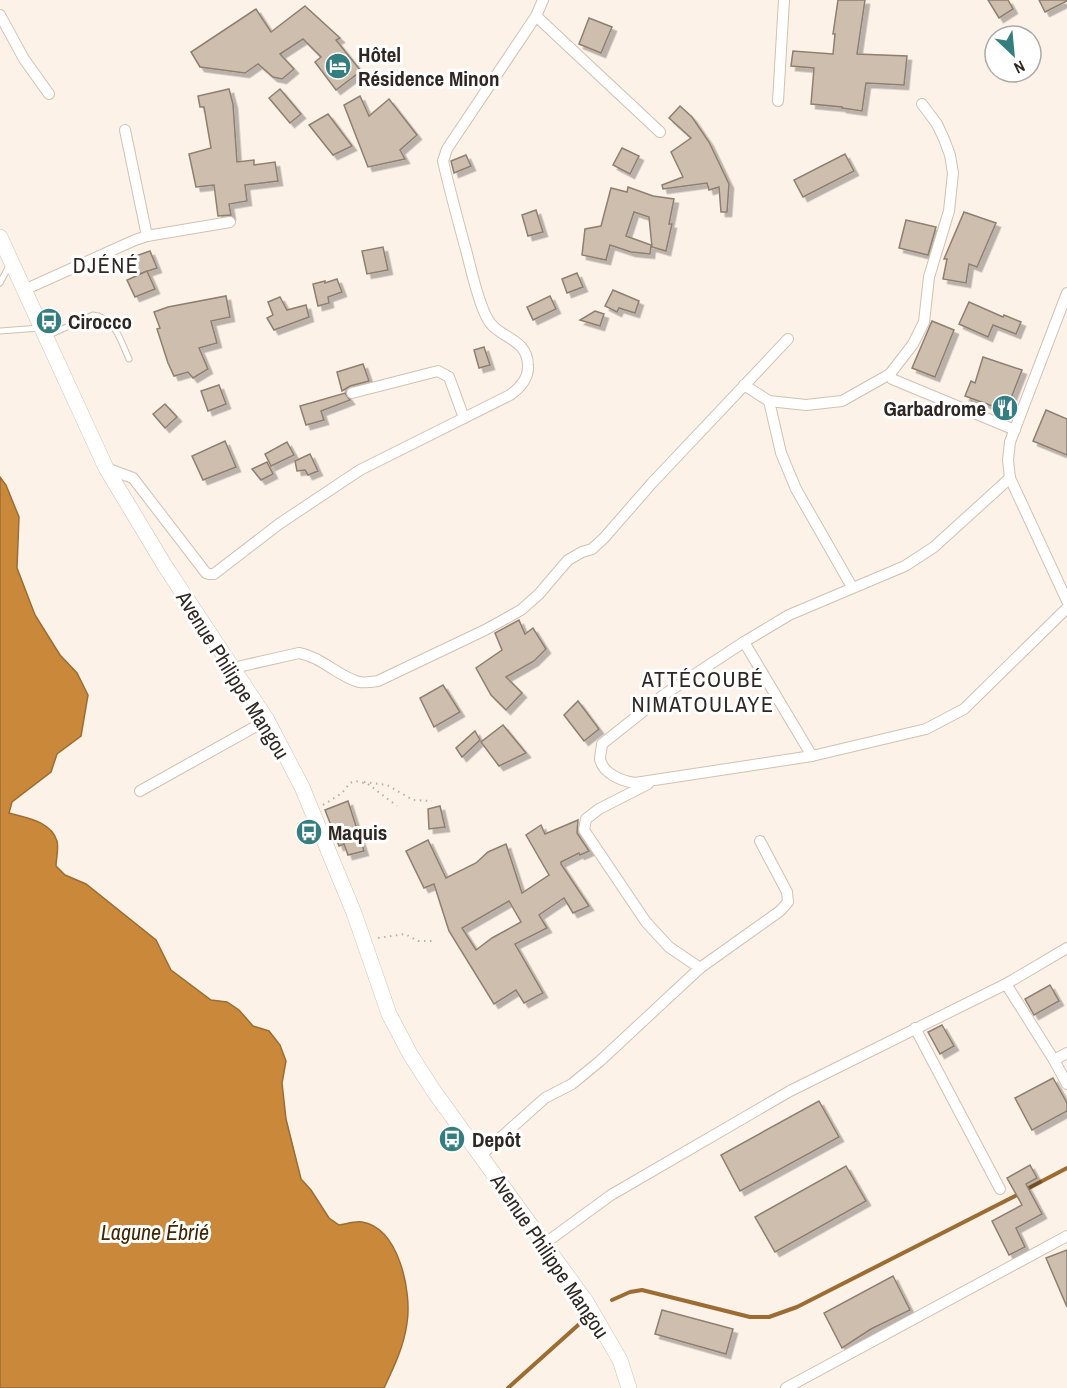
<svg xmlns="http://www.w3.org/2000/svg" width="1067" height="1388" font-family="'Archivo Narrow',sans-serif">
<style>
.water{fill:#ca893a;stroke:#9c6c33;stroke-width:1.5}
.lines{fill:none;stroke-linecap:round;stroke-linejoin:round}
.stream{stroke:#9c6c33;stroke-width:4}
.building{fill:#cebead;stroke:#8e7f6f;stroke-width:1.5;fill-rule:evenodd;filter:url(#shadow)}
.lane-casing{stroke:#d1c1b0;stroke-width:7}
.street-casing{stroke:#d1c1b0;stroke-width:12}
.secondary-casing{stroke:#d1c1b0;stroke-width:16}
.path{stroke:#b9afa6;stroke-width:2;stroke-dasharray:1.5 4.5;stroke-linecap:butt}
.lane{stroke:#fff;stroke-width:5}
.street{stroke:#fff;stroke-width:10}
.secondary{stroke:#fff;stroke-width:15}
.labels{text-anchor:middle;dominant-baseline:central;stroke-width:6;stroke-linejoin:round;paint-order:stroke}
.poi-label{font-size:21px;font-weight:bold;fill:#2f2822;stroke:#fff;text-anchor:start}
.street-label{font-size:21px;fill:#2f2822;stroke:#fff}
.neighbourhood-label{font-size:22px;letter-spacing:1.5px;fill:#2f2822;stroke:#fff}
.water-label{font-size:22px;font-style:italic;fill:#402603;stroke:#fff}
</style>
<defs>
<filter id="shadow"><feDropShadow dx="4.5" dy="4.5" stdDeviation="0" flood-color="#0004"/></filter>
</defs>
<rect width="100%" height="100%" fill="#fdf2e8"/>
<path class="water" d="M0,477L6,485L19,517L17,568L35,615L60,655L77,673L88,695L81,736L57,754L51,772L12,802L9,813C26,818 51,821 57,841C59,848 56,859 56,866L65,875L86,884L156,940L171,970L211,1000L227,1002L239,1010L253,1026L269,1031L280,1045L286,1061L282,1083L286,1119L301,1179L311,1190L329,1218L339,1225C346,1224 355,1221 362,1222C399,1228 412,1292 407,1323C404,1346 394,1367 384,1388H0Z"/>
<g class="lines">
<g class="stream">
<polyline points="1025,1190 1067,1168"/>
<polyline points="612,1300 630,1292 642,1290 750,1317 769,1317 797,1307 1019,1194"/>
<polyline points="508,1388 586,1318"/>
</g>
</g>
<g class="building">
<polygon points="838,0 865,0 857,54 907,56 904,85 866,83 862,111 842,108 842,107 811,104 814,68 791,66 793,51 833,54 835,34 833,34"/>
<polygon points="988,0 1008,0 1013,9 999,18"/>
<polygon points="1039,0 1067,0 1067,1 1045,12"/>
<polygon points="305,6 340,38 336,40 361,71 336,90 315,62 321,57 303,39 280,54 294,69 282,79 273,77 258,64 245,73 200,67 191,52 256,9 271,32"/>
<polygon points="589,18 612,27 601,53 579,44"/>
<polygon points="229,89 233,104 237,162 254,160 254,165 275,162 278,181 245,185 247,201 229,204 231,215 218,216 214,185 196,187 189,154 211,148 204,107 200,107 198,96"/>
<polygon points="280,89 301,114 290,123 269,98"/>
<polygon points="360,96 369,116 389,99 417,135 400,150 405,159 368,167 344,105"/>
<polygon points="680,106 692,117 709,142 729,184 727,212 721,212 719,187 709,190 707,183 663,189 662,185 683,177 671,152 691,138 669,118"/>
<polygon points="328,114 352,146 333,155 309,125"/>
<polygon points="622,148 639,156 630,174 613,165"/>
<polygon points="845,154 854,171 803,197 794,180"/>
<polygon points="466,155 471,166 454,173 451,161"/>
<polygon points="628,187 653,196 674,199 669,224 672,224 666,251 652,247 649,217 634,212 626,236 651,245 650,254 631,252 610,245 606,260 582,255 585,229 601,226 611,188 627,192"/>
<polygon points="536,210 543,232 528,236 522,215"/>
<polygon points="964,212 996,223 977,267 969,264 966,283 943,279 947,259 944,259"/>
<polygon points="906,220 936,227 928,255 899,248"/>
<polygon points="383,247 388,270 367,274 362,251"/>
<polygon points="150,251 157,268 139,274 133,257"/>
<polygon points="147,271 155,289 135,297 127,280"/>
<polygon points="577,273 583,287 567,293 562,279"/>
<polygon points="337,279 342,292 328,297 329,303 318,306 313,284 325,281 325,283"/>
<polygon points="613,290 639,301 635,313 619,308 617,312 605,306"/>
<polygon points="226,296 230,317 211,321 217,343 199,348 208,369 193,378 188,372 174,376 168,363 157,329 160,328 154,312 168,307"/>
<polygon points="550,296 556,309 533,320 527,307"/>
<polygon points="280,297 287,310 306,305 309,317 274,330 267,318 273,315 268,302"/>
<polygon points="969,302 1003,317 1004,315 1021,322 1016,334 993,325 988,337 959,324"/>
<polygon points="595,311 604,314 600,326 580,320"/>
<polygon points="932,321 954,330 935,377 912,368"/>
<polygon points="484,347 490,365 479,368 474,350"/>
<polygon points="983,357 1022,370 1006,411 965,396 971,381 975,383"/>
<polygon points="363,364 369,381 350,386 342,391 337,372"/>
<polygon points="219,385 226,404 208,411 201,391"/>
<polygon points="345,393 350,400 321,411 324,420 306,425 300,406"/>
<polygon points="165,404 177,417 165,428 153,414"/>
<polygon points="1046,410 1067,419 1067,455 1033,441"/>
<polygon points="225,441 236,467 203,480 192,456"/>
<polygon points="287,442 294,455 271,466 265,454"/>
<polygon points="310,454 318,471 308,475 305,470 297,471 295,461"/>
<polygon points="267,462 273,474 261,480 252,469"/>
<polygon points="519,620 525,634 533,628 546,649 534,661 506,677 522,693 506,710 491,695 476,668 502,650 495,633"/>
<polygon points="443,685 460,712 434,727 420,698"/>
<polygon points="578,701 599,729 584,741 564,715"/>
<polygon points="503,725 526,753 499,766 481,742"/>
<polygon points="475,731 480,740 462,757 456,748"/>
<polygon points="348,801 364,851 348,855 344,844 339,846 325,810"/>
<polygon points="440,806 445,827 429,829 428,809"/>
<path d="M578,820L577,833L589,851L580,855L579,853L561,862V864L589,906L573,913L564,898L539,915L547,928L515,944L543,993L524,1003L516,990L494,1004L449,931L434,884L424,888L406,851L428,840L446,878L476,863L488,852L506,844L522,893L549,875L526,835L541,825L545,834ZM509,901L521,922L492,938L476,950L462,928Z"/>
<polygon points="1050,985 1059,1001 1034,1015 1025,999"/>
<polygon points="942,1025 954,1046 940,1054 928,1032"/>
<polygon points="1053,1078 1067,1103 1067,1111 1032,1130 1015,1098"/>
<polygon points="819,1101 839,1137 740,1191 721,1155"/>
<polygon points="1030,1165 1037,1178 1026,1184 1042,1214 1016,1228 1025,1247 1009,1255 992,1221 1022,1205 1007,1178"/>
<polygon points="846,1166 866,1201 775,1252 755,1217"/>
<polygon points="1067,1250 1067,1307 1046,1258"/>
<polygon points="893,1276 910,1310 871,1329 842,1348 824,1313"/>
<polygon points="662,1310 733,1329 726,1354 655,1334"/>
</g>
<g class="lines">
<defs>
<g id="lane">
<polyline points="0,283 10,264"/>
<polyline points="0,331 40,328"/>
<path d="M47,336L93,315C115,317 121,342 129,359"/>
</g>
<g id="street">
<polyline points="0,15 24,59 49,94"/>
<polyline points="536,16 660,132"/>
<polyline points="778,101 784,0"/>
<polyline points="125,130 147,236"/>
<polyline points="24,290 135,240 147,236 230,222"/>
<polyline points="1067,293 1010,442 1008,460 1010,478 1067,601"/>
<polyline points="890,374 892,379 1015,430"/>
<polyline points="744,385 769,401 806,405 842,401 890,374 913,344 924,322 929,277 949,211 953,173 950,155 944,139 937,124 922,104"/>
<polyline points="352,393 438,371 449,377 464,418"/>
<polyline points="769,401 781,453 796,489 852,587"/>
<path d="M106,468L133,478L206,573L209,574H214L279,524L360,470L510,395C520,388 529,379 528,365C527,336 496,339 486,316C476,295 472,272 466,250C458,221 450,191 443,161L447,149L536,16L543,0"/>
<path d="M1010,478L934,547L905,566L789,615L744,642L665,694L602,744C602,748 600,754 600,759C603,774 622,781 635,783L812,756L926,729L964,709L1067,608"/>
<polyline points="744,642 812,756"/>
<path d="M233,668L299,653C322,657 337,676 359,682C365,683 372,682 378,681L485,630L521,610L539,594L568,560L582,552L592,549L604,538L652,483L788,339"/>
<polyline points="648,784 599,809 586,819 584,830 646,922 669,947 700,968"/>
<polyline points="140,791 267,720"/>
<polyline points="1006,984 1054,1060 1067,1084"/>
<polyline points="915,1028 1000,1189"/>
<polyline points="1054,1060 1067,1053"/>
<polyline points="481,1155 545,1098 572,1084 600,1061 700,968 780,911 788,902 787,892 760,841"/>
<polyline points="544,1244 611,1195 790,1091 1006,984 1067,948"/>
<polyline points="786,1388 1067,1236"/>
</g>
<polyline id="secondary" points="0,237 106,468 165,566 267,720 302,787 354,913 389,1014 410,1054 433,1090 587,1303 620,1360 629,1388"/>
</defs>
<use href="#lane" class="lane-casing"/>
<use href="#street" class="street-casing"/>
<use href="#secondary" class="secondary-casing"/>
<g class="path">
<polyline points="364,782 387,785 413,800 432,801"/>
<polyline points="323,805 342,793 350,783 356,781 368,784 397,806"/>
<polyline points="378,938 405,934 418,941 436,941"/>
</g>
<use href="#lane" class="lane"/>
<use href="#street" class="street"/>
<use href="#secondary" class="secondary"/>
</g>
<defs>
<symbol id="hotel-disc" viewBox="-11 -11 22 22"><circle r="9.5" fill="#357e80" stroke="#fff"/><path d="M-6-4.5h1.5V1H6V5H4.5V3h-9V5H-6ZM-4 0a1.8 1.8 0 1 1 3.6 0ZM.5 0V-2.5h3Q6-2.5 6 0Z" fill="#fff"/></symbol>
<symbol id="bus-disc" viewBox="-11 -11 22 22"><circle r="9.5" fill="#357e80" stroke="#fff"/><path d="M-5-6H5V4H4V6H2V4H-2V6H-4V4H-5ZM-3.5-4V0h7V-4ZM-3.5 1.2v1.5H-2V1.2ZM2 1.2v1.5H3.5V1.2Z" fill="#fff"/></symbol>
<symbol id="restaurant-disc" viewBox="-11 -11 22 22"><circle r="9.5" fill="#357e80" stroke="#fff"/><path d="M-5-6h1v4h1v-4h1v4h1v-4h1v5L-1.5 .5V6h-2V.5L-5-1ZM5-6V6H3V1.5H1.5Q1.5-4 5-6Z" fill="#fff"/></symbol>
</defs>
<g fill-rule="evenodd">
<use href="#hotel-disc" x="323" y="51" width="30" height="30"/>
<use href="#bus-disc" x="34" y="306" width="30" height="30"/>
<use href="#restaurant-disc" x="990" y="393" width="30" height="30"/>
<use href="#bus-disc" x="294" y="817" width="30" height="30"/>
<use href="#bus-disc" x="437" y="1124" width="30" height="30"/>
</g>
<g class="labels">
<g class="poi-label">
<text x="358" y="54">Hôtel<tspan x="358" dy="24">Résidence Minon</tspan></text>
<text x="68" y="321">Cirocco</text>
<text x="986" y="408" text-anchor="end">Garbadrome</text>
<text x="328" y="832">Maquis</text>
<text x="472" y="1139">Depôt</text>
</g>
<g class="street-label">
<text transform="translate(233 675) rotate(58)">Avenue Philippe Mangou</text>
<text transform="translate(550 1256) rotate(56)">Avenue Philippe Mangou</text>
</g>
<g class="neighbourhood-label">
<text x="106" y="265">DJÉNÉ</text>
<text x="703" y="679">ATTÉCOUBÉ<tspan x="703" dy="25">NIMATOULAYE</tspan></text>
</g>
<g class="water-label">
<text x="155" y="1232">Lagune Ébrié</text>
</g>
</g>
<g transform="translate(1013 54) rotate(154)"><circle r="28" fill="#ffffff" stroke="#aca9a7" stroke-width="1.5"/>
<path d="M0-4.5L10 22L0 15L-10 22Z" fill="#357e80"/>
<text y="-9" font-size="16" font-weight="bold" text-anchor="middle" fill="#2f2822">N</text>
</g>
</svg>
